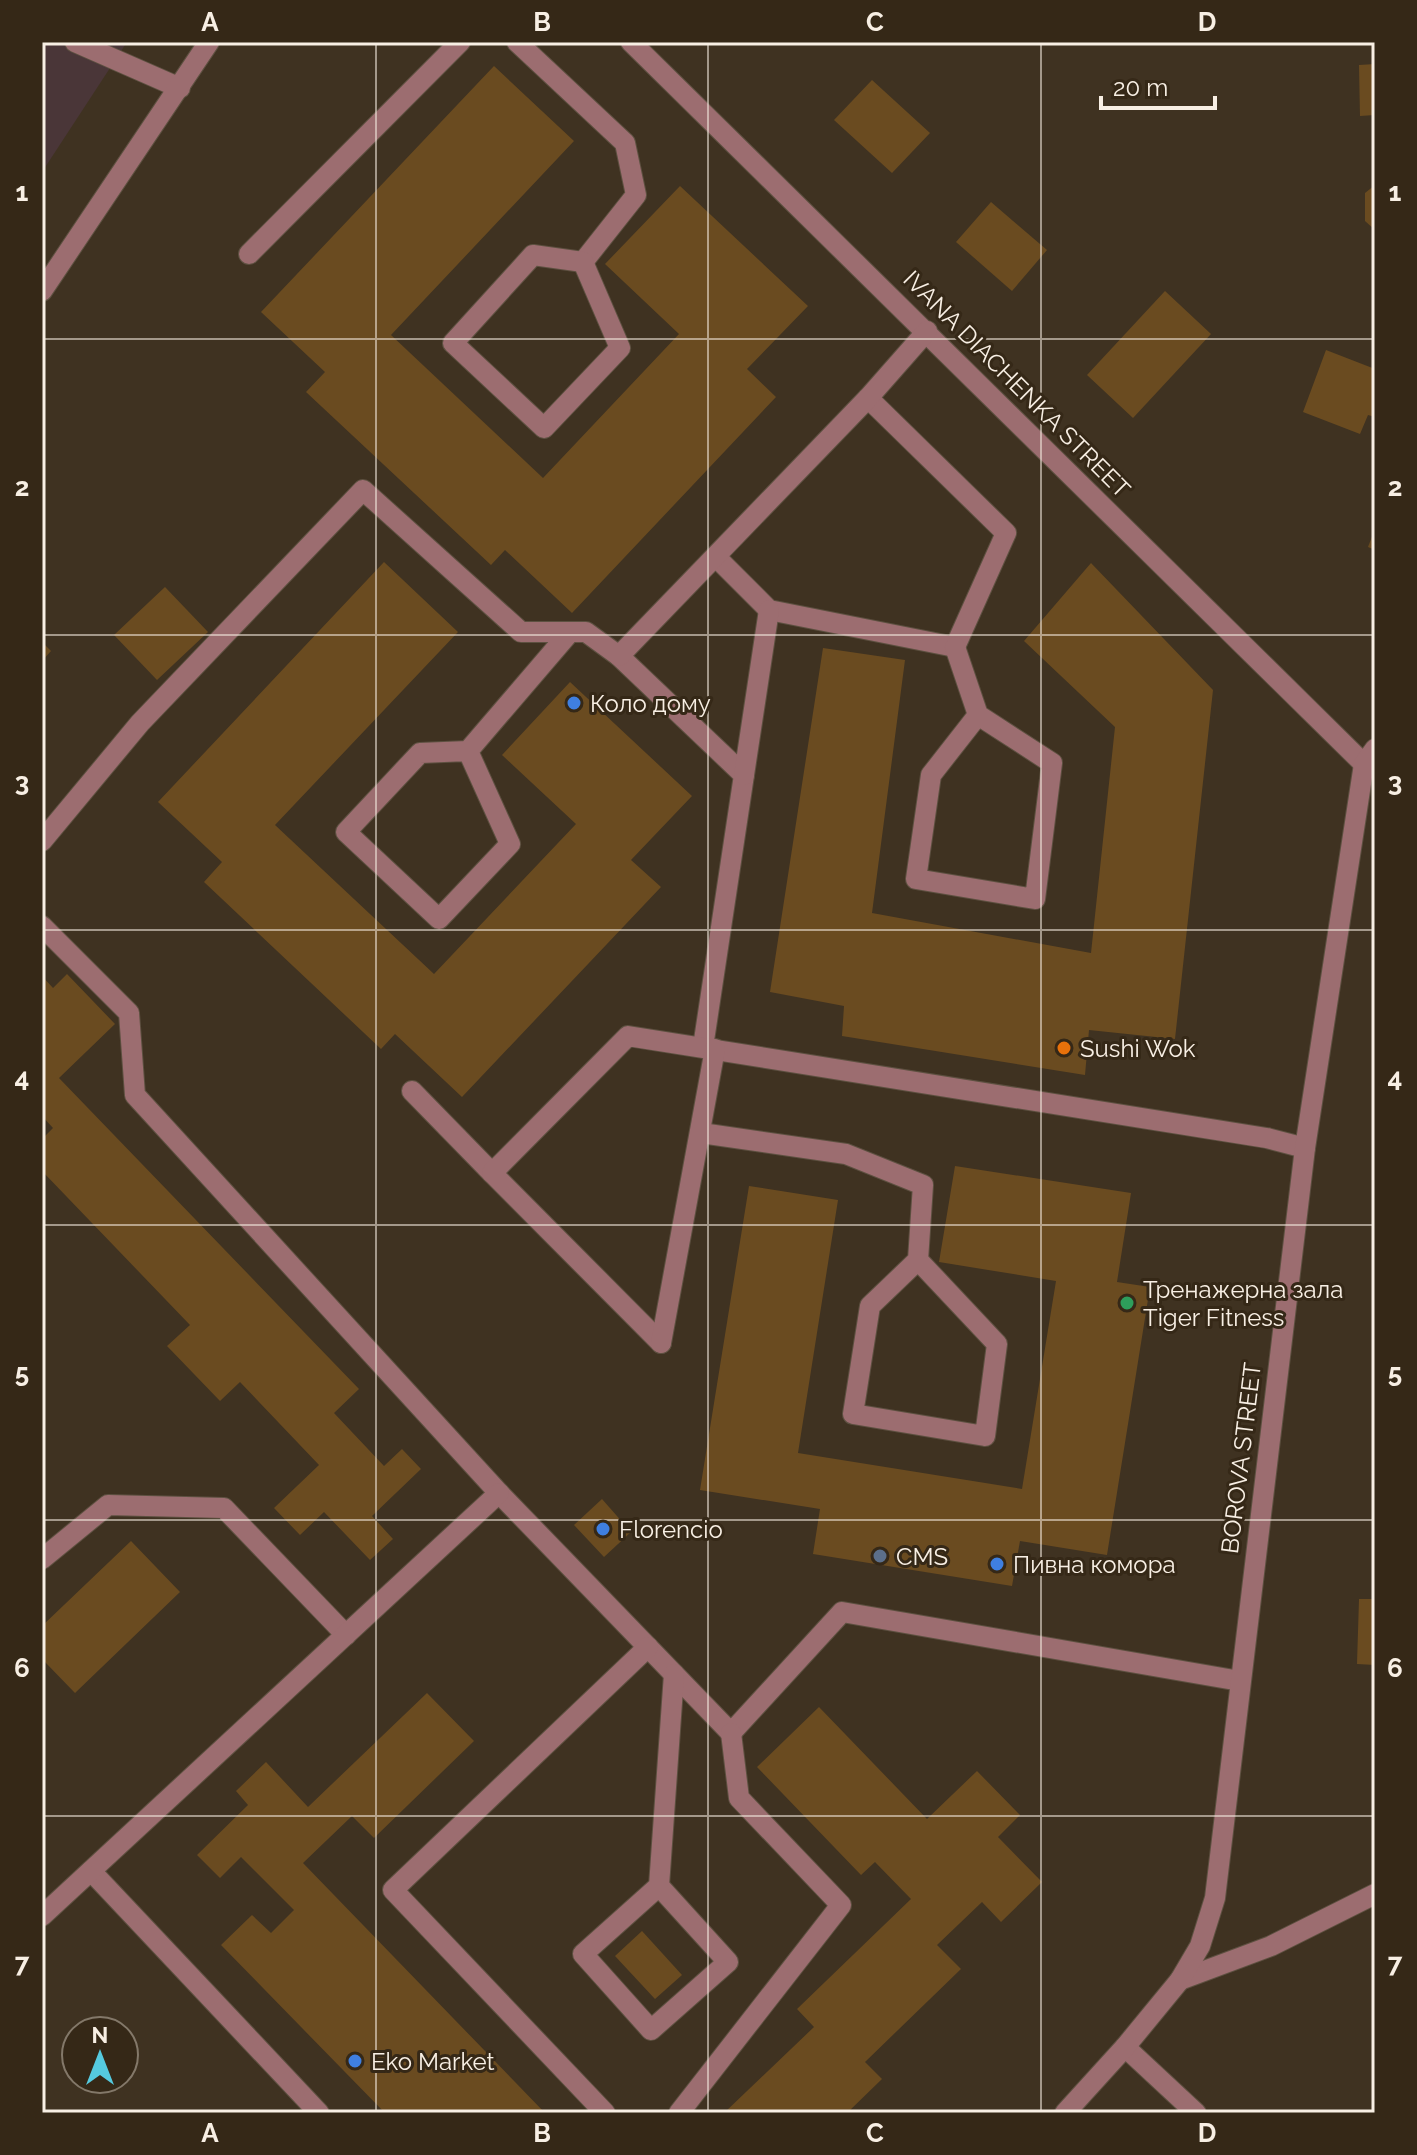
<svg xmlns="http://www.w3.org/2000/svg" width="1417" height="2155" font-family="Raleway,sans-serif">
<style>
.industrial{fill:#4a3638}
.building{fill:#6a4b20}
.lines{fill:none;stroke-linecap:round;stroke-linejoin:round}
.minor-casing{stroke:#5d5040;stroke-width:22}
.minor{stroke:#9c6d70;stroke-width:20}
.grid{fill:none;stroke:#f8efe4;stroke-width:2;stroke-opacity:0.55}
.shop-dot{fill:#3f7fe0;stroke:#352817;stroke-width:3}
.food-dot{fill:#e8710a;stroke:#352817;stroke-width:3}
.leisure-dot{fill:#2e9e5b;stroke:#352817;stroke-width:3}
.service-dot{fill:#5c6f8a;stroke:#352817;stroke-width:3}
.labels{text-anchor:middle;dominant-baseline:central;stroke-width:6;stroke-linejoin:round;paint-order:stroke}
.street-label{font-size:24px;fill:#f8efe4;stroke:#352817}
.poi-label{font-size:24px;fill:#f8efe4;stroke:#352817;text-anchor:start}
.neatline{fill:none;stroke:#f8efe4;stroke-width:3}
.grid-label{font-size:26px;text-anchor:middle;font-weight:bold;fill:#f8efe4}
</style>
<rect width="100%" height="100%" fill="#3f3221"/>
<polygon class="industrial" points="42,42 127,42 42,172"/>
<g class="building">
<polygon points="1375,64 1375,115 1360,116 1359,65"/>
<polygon points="494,66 574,141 391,335 543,478 679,334 605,264 680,186 808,306 747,369 776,397 572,613 505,550 491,565 306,392 325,372 261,312"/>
<polygon points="872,80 930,133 892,173 834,120"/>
<polygon points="1375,185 1375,230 1365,221 1365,193"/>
<polygon points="991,202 1047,250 1012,291 956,242"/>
<polygon points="1165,291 1211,334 1133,418 1087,375"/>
<polygon points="1326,350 1375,369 1375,417 1368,415 1360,434 1303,412"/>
<polygon points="1375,529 1375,550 1368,547"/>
<polygon points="384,562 458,632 275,825 434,974 576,824 502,755 570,682 692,796 631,860 661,887 462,1097 395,1034 381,1049 204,882 222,862 158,802"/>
<polygon points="1091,563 1213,690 1175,1039 1089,1030 1085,1075 842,1036 844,1006 770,992 823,648 905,660 872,913 1091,953 1115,727 1024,641"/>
<polygon points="165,587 208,632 157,680 114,635"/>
<polygon points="42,642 51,651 42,661"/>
<polygon points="67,974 115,1024 59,1078 359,1389 334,1413 384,1466 402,1449 421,1469 372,1516 393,1539 370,1560 324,1512 300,1535 274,1508 319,1465 240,1382 220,1401 167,1346 190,1325 42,1171 42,1139 53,1128 42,1116 42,976 53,988"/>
<polygon points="955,1166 1131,1193 1117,1282 1150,1287 1107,1555 1020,1541 1012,1586 813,1554 820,1509 700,1490 749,1186 838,1200 798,1453 1022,1489 1056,1281 939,1262"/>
<polygon points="602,1499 631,1532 604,1557 574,1525"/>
<polygon points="131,1541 180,1592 75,1693 44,1661 42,1663 42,1626"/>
<polygon points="1359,1599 1375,1599 1375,1665 1357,1664"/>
<polygon points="427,1693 474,1741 374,1838 352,1816 303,1863 545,2113 385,2113 221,1945 252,1915 271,1933 294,1910 241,1857 220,1878 197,1855 248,1805 236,1791 266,1762 308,1807"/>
<polygon points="819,1707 927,1819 977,1771 1020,1815 998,1837 1042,1882 1001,1922 982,1902 937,1945 961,1969 865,2062 882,2079 847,2113 724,2113 814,2027 797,2009 911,1899 875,1862 861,1875 757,1767"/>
<polygon points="642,1931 682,1975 655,1999 615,1956"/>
</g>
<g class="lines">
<defs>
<g id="minor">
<polyline points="75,42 180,88"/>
<polyline points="517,42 625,143 636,195 583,262"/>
<polyline points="631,42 1364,764"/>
<polyline points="249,254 460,42"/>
<polygon points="533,255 583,262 620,348 544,428 453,343"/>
<polyline points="42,291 209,42"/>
<polyline points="716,557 769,610 955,647 1006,533 868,398"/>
<polyline points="955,647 978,715 931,775 916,879 1035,899 1052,763 978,715"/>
<polyline points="619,656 744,775 703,1047"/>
<polyline points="468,751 420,753 346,832 439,919 510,844 468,751 570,632"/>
<polyline points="744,775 769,610"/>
<polyline points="42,841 140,723 363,490 521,632 586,632 619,656 868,398 927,331"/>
<polyline points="42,926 129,1013 135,1095 499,1493 731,1733 842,1612 1240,1681"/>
<polyline points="412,1091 492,1173"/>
<polyline points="701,1133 846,1154 923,1185 918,1260 997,1344 985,1436 853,1414 870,1306 918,1260"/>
<polyline points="661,1343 492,1173 628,1036 1267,1138 1305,1148"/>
<polyline points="661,1343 715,1049"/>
<polyline points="42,1559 108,1505 224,1508 346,1635"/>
<polyline points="91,1871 319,2113"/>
<polyline points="659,1886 728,1962 651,2030 583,1954 659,1886 674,1674"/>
<polyline points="42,1916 499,1493"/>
<polyline points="1180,1980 1271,1946 1375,1894"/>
<polyline points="1125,2047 1196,2113"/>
<polyline points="605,2113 393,1890 648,1647"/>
<polyline points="679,2113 841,1905 739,1798 731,1733"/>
<polyline points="1065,2113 1125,2047 1180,1980 1200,1946 1215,1898 1305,1148 1364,764 1375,749"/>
</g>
</defs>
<use href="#minor" class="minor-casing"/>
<use href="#minor" class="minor"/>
</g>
<path class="grid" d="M376,42V2113M708,42V2113M1041,42V2113M42,339H1375M42,635H1375M42,930H1375M42,1225H1375M42,1520H1375M42,1816H1375"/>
<g class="shop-dot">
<circle cx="574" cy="703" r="8"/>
<circle cx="603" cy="1529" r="8"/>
<circle cx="997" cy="1564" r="8"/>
<circle cx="355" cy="2061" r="8"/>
</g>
<circle class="food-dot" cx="1064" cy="1048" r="8"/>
<circle class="leisure-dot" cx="1127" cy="1303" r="8"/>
<circle class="service-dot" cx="880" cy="1556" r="8"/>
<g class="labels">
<g class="street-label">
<text transform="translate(1017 384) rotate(45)">IVANA DIACHENKA STREET</text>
<text transform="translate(1241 1458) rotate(-83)">BOROVA STREET</text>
</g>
<g class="poi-label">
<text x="590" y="703">Коло дому</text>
<text x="1080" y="1048">Sushi Wok</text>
<text x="1143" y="1289">Тренажерна зала<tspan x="1143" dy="28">Tiger Fitness</tspan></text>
<text x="619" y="1529">Florencio</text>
<text x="896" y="1556">CMS</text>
<text x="1013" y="1564">Пивна комора</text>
<text x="371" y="2061">Eko Market</text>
</g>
</g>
<rect width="1417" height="2155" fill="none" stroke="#352817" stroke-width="88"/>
<g transform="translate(100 2055)"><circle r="38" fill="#352817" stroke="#837869" stroke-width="2"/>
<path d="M0-6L14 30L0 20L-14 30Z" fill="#55cadf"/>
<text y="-12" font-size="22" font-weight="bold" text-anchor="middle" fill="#f8efe4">N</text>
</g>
<path d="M1101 96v12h114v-12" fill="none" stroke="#f8efe4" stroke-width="4"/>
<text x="1113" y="96" font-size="24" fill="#f8efe4" stroke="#352817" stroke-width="6" paint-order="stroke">20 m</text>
<rect x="44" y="44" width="1329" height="2067" class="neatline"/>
<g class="grid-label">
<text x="210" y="31">A</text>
<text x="542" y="31">B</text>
<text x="875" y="31">C</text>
<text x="1207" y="31">D</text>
<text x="22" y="201">1</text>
<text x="1395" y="201">1</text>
<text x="22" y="496">2</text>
<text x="1395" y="496">2</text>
<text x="22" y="791">3</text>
<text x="1395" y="791">3</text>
<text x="22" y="1087">4</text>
<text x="1395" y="1087">4</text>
<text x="22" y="1382">5</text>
<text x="1395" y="1382">5</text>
<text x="22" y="1677">6</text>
<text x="1395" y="1677">6</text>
<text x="22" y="1972">7</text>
<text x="1395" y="1972">7</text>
<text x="210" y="2142">A</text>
<text x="542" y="2142">B</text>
<text x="875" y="2142">C</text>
<text x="1207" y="2142">D</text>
</g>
</svg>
